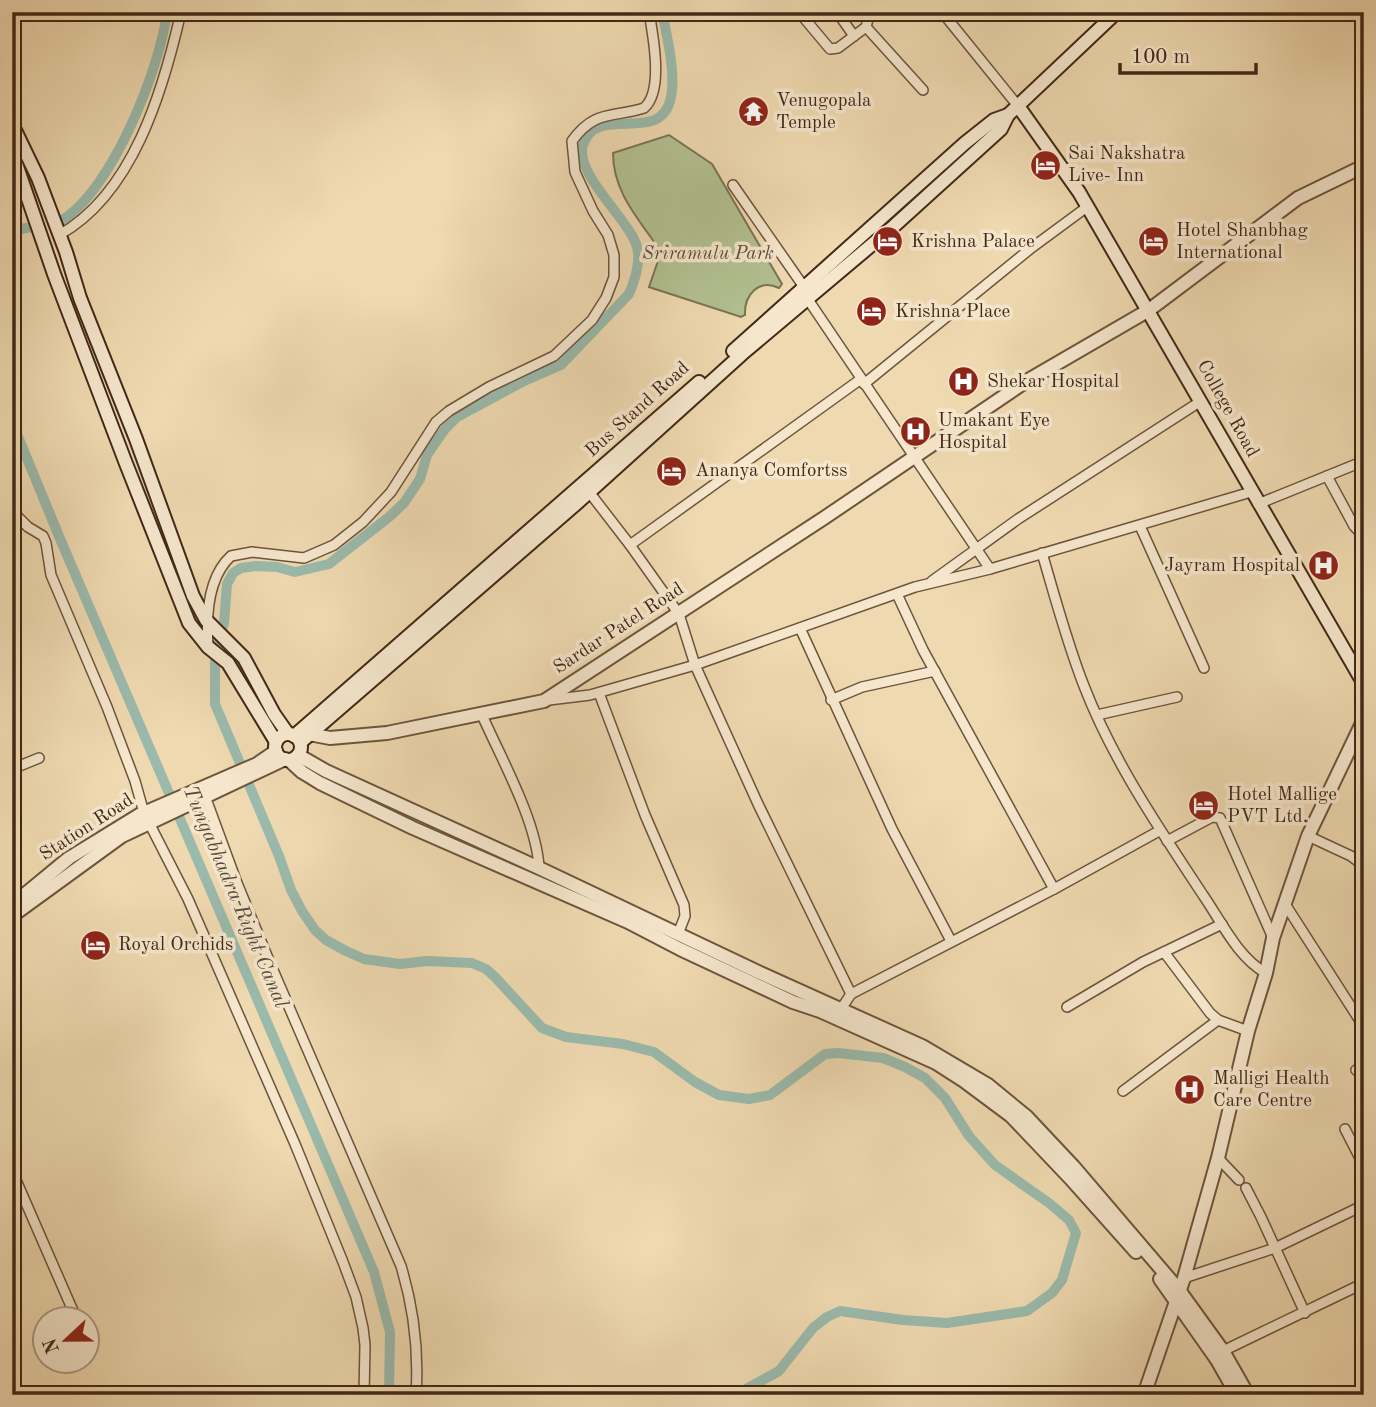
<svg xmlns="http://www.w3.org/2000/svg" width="1376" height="1407" font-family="'Old Standard TT',serif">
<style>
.green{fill:#b2c091;stroke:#7a7454;stroke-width:2}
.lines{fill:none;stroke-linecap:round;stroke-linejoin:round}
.canal{stroke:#9abaac;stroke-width:10}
.minor-casing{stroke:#6d543c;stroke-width:12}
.tertiary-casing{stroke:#6d543c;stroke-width:16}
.secondary-casing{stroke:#422816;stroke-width:16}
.minor{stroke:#f5e6cc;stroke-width:9}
.tertiary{stroke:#f5e6cc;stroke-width:12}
.secondary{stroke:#f5e6cc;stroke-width:12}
.labels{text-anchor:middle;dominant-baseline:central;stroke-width:7;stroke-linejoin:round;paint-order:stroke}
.poi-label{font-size:19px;fill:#422816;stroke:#f5e6cc;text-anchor:start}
.park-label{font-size:19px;font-style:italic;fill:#5e4e35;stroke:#f5e6cc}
.street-label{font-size:19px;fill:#422816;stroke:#f5e6cc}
.water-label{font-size:21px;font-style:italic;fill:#584c3c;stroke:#f5e6cc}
</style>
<rect width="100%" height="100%" fill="#efd9b0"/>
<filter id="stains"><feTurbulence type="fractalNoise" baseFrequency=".00286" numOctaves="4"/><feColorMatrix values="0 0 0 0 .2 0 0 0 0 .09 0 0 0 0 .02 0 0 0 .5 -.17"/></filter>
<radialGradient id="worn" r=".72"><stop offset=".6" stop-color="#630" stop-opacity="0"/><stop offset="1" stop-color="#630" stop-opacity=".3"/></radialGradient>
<path class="green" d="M669,135L712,164L782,284L779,288C759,278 744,295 745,315L741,317L649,287L659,258V249C638,218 613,192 613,153Z"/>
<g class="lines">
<g class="canal">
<path d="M662,12C667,36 676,74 671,97C661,148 597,101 583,145C574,174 630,220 637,247C641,262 635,280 629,294L561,365L522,382L457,417L445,429L427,455L420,479L404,503L389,517L329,564L295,572L277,567L256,566L241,568L233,573L227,584L224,623L215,654V704L279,856L291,890L302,911L315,930L326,940L346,951L364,959L400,964L427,961L472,963L486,969L495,977L542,1028L566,1037L623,1044L654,1052L695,1082L719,1095L749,1099L770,1095L825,1054L838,1053L883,1058L905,1067L925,1078L945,1098L969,1136L995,1165L1049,1203L1069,1220L1076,1233L1062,1280L1052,1293L1027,1311L947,1323L903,1320L840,1311L827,1317L813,1328L779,1371L735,1395"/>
<path d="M62,220C112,190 160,69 167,12"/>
<polyline points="12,231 36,226"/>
<polyline points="12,422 61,541 374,1272 390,1332 389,1395"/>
</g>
<defs>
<g id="minor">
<polyline points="799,12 830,49 838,48 866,27 868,19 865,12"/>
<polyline points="837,12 854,36"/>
<polyline points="942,12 1018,106"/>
<polyline points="866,27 923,90"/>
<polyline points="733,185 804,287 807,298 990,569"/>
<path d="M59,235C133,194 163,91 181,12"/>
<polyline points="864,384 1030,249 1087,207"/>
<polyline points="1327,476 1354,526 1364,537"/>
<polyline points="586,488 630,545 679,614 695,665 758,804 851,994"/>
<polyline points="1258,504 1364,461"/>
<polyline points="12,511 28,527 43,536 46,543 51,575 107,707 135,781 144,813 188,899 295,1144 343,1262 356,1297 363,1328 365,1345 364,1395"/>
<polyline points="1140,526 1204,668"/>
<polyline points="630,545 861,379"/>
<path d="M1042,553C1055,597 1067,643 1084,686C1113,761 1159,828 1203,895C1221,921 1238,958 1266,973"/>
<polyline points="932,581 1018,519 1201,401"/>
<polyline points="897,594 923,650 1054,889"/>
<polyline points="800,628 892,829 951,941"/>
<path d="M208,646C206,617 208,577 231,556L252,552L304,558L334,545L363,522L391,492L436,422L449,411L489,387L554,356L592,320L606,298L614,277V255L608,235L593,211L575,172L572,141C595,109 613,118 644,108C664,91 653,36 649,12"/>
<polyline points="599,693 645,815 684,905 685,916 678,934"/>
<polyline points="549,700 590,695 695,665 915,587 990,569 1251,492"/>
<polyline points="831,700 862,687 935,671"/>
<path d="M482,715C501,758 537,822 539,868"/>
<polyline points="1097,715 1177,697"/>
<polyline points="12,769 39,758"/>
<path d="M205,796L237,883L270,963L401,1266C414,1309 419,1350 416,1395"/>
<polyline points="1308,836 1351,856 1364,866"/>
<polyline points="1167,841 1212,817 1220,818 1273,938"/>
<polyline points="1285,904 1364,1027"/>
<polyline points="1164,952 1210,1013 1218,1020 1248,1031"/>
<polyline points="1067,1007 1143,962 1222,924"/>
<polyline points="841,1009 851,994 1054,889 1159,831"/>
<polyline points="1356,1070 1364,1066"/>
<polyline points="1123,1091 1218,1020"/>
<polyline points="1345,1129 1364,1166"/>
<polyline points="1218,1158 1239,1180"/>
<polyline points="12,1171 77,1320"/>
<polyline points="1246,1188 1261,1217 1305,1313"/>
<polyline points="1184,1278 1275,1248 1364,1205"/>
<polyline points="1223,1351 1364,1283"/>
</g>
<g id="tertiary">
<polyline points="309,734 330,738 387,733 544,701 824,518 1025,382 1149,310 1298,198 1364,166"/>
<polyline points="298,755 326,771 539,868 758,972 922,1046 988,1085 1027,1117 1073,1166 1179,1290 1223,1351 1248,1395"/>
<polyline points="289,760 302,772 320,783 413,828 628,922 680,949 793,1002 820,1011 936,1063 964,1081 1011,1116 1070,1178 1136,1252"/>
<polyline points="12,905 69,858 139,815 257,764 276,751"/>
<polyline points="12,916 122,836 285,759"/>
<polyline points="1160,1279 1217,1360 1237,1395"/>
<polyline points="1144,1395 1184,1278 1218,1158 1248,1031 1266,973 1273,938 1308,836 1364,719"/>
</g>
<g id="secondary">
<polyline points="1018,106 1079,192 1364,684"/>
<polyline points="12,124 38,178 66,252 80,298 136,439 193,596 206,620 244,658 274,714 288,734"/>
<polyline points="12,152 54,274 125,461 189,623 208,647 228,663 276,742"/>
<polyline points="733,351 965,143 994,120 1008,115"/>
<circle cx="288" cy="747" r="13"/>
<polyline points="294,736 699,382"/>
<polyline points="301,742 576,504 742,354 894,226 1001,129 1008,115 1117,12"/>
</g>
</defs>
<use href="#minor" class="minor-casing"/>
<use href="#tertiary" class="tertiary-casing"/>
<use href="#secondary" class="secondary-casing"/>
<use href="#minor" class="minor"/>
<use href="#tertiary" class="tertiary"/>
<use href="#secondary" class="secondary"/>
</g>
<defs>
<symbol id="temple-disc" viewBox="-11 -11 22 22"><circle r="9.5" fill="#8f2418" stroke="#f5e6cc"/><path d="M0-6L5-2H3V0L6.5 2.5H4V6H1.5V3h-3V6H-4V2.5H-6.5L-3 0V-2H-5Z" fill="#fff"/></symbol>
<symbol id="hotel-disc" viewBox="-11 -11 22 22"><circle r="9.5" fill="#8f2418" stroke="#f5e6cc"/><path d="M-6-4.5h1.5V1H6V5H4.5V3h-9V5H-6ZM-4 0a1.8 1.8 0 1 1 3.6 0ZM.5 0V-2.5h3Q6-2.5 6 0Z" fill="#fff"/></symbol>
<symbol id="hospital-disc" viewBox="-11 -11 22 22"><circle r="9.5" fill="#8f2418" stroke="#f5e6cc"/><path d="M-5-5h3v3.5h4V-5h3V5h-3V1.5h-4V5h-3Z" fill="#fff"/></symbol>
</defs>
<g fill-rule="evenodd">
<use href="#temple-disc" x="736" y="94" width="35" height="35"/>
<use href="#hotel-disc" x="1028" y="148" width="35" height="35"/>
<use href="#hotel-disc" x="870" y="224" width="35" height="35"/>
<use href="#hotel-disc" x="1136" y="224" width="35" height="35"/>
<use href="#hotel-disc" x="854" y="294" width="35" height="35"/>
<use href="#hospital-disc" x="946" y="364" width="35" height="35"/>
<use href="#hospital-disc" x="898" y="414" width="35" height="35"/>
<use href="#hotel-disc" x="654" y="454" width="35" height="35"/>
<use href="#hospital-disc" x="1306" y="548" width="35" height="35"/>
<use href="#hotel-disc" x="1186" y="788" width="35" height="35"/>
<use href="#hotel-disc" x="78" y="928" width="35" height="35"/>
<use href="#hospital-disc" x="1172" y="1072" width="35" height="35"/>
</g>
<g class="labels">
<g class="poi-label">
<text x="776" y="101">Venugopala<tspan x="776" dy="22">Temple</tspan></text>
<text x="1068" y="154">Sai Nakshatra<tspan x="1068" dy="22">Live- Inn</tspan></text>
<text x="1176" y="231">Hotel Shanbhag<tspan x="1176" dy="22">International</tspan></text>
<text x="911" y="242">Krishna Palace</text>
<text x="895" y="312">Krishna Place</text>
<text x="987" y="382">Shekar Hospital</text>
<text x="938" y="421">Umakant Eye<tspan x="938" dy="22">Hospital</tspan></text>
<text x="695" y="471">Ananya Comfortss</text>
<text x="1300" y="566" text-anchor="end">Jayram Hospital</text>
<text x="1227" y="795">Hotel Mallige<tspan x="1227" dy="22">PVT Ltd.</tspan></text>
<text x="118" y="945">Royal Orchids</text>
<text x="1213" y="1079">Malligi Health<tspan x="1213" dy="22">Care Centre</tspan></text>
</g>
<g class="park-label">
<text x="708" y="254">Sriramulu Park</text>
</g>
<g class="street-label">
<text transform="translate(1227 409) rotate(61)">College Road</text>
<text transform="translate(638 410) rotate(-42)">Bus Stand Road</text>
<text transform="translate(619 629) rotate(-33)">Sardar Patel Road</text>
<text transform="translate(87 828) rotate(-33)">Station Road</text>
</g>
<g class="water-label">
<text transform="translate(235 897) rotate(67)">Tungabhadra Right Canal</text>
</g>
</g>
<rect width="1376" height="1407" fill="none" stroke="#efd9b0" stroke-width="42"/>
<rect x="14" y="14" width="1348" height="1379" fill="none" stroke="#422816" stroke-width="3.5"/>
<rect x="21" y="21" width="1334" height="1365" fill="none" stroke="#422816" stroke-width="2"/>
<g transform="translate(66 1340) rotate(248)"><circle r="33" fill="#f5e6cc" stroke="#ad9a83" stroke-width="2"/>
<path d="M0-5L12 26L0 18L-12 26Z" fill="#8f2418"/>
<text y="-10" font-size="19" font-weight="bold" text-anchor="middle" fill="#422816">N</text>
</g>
<path d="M1120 63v10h136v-10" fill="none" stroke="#422816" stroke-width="3.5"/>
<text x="1131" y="63" font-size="21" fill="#422816" stroke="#f5e6cc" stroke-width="5" paint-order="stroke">100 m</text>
<rect width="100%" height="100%" filter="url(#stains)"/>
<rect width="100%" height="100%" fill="url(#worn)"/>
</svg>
